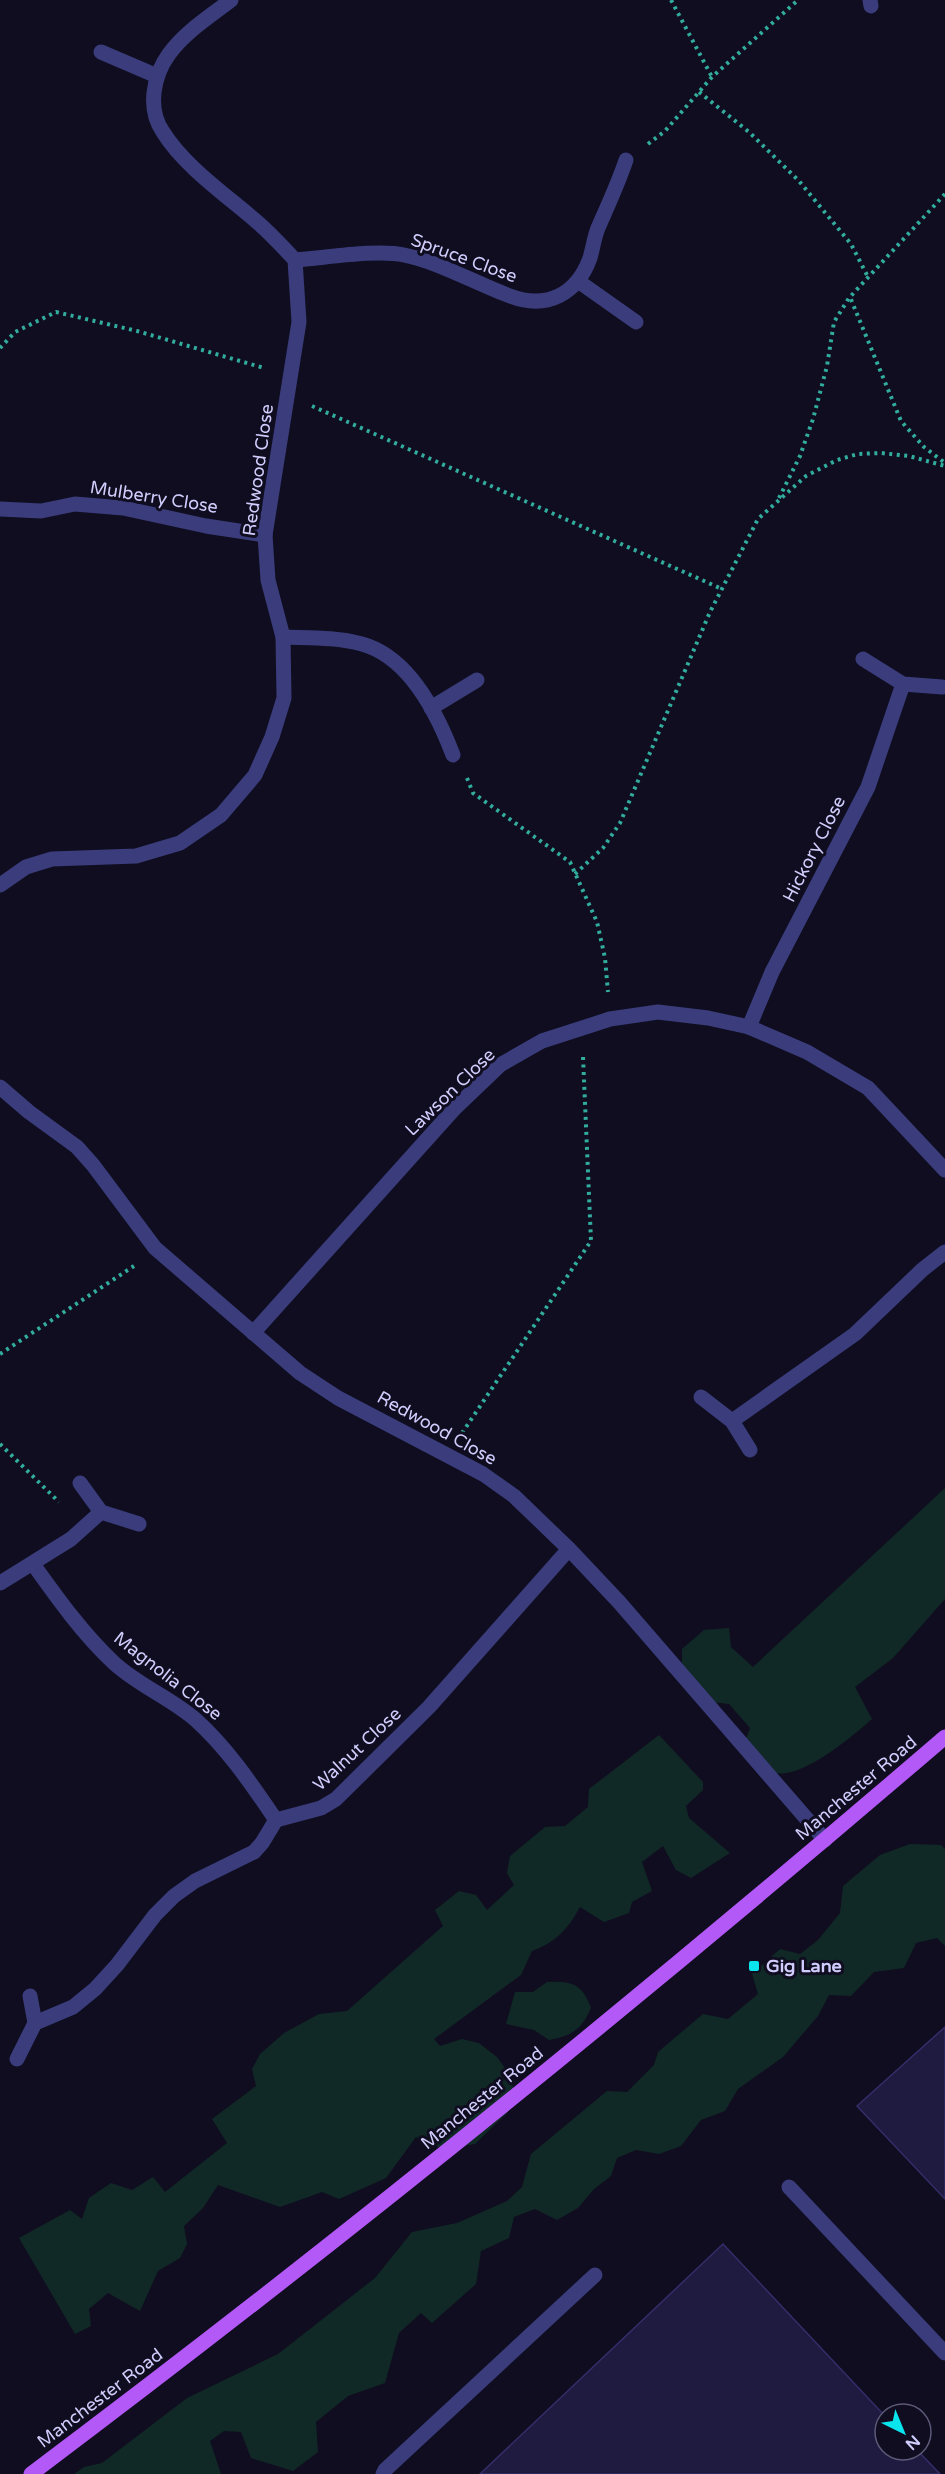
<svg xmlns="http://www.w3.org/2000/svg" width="945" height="2474" font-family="'Varela Round',sans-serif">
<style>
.green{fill:#112926}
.building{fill:#1f1a3f;stroke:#352d6a;stroke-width:1.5}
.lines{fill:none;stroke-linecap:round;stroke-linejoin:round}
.path{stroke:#32ac9d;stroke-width:4;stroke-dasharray:3 4.5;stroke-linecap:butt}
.service{stroke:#3a3c7c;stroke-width:15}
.minor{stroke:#3a3c7c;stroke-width:15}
.primary{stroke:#b359f8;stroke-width:15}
.poi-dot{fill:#0ae4ed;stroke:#0f0d1f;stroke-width:2}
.labels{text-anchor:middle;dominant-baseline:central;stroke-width:6;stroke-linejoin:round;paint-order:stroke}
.street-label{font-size:18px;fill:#d0cdfd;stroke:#0f0d1f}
.poi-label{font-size:18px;font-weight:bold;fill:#d0cdfd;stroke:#0f0d1f;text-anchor:start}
</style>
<rect width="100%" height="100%" fill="#0f0d1f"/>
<g class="green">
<path d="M945,1488V1599L893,1658L855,1687L872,1719C853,1736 803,1778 777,1773C763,1770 751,1760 742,1750L750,1728L729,1704L711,1702L682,1667V1649L704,1630L729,1628L731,1647L753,1667Z"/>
<path d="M659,1735L703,1782V1790L686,1806L689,1818L730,1853L691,1878L676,1870L663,1846L642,1862L652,1891L632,1902L629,1913L604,1922L580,1907C568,1929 556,1942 532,1951L521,1975L434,2039L440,2046L462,2039L479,2043L497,2057L510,2075L514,2091L507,2113L475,2144L442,2149L416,2137L386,2178L339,2199L322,2192L280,2207L218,2185L203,2208L184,2226L187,2244L180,2258L158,2271L140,2311L108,2293L89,2309L91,2326L75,2334L19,2238L70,2210L82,2219L89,2198L111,2183L132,2190L153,2177L165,2192L227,2143L212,2119L256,2086L252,2069L260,2054L284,2033L319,2014L347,2011L443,1926L435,1910L459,1891L476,1895L487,1910L514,1885L507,1873L510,1856L545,1827L565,1826L588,1807L589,1789Z"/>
<polygon points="910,1844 941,1845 945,1849 945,1946 937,1938 916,1943 904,1968 874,1972 851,1996 829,1995 818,2016 783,2057 738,2089 725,2111 701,2120 681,2146 659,2154 636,2150 617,2158 611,2176 594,2189 578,2208 557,2220 535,2209 514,2217 509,2238 481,2251 476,2284 432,2323 421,2313 399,2333 385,2383 348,2396 316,2422 318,2452 293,2471 251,2458 241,2432 224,2431 210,2441 221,2474 74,2474 84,2467 102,2463 187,2398 278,2354 375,2278 412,2232 457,2223 507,2201 522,2187 531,2154 607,2091 627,2092 654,2065 658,2052 703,2014 728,2019 758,1994 752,1974 780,1949 800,1954 818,1940 840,1913 843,1886 880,1855"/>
<path d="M547,1982C571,1981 582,1983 591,2008C582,2029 572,2036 549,2040L534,2030L506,2024L515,1992H533Z"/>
</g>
<g class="building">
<polygon points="945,2027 945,2199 857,2106"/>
<polygon points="723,2244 885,2416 885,2450 917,2450 940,2474 480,2474"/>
</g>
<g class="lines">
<g class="path">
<polyline points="671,0 712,77"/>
<polyline points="699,92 749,132 799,181 851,244 868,277"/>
<polyline points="648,144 665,131 712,77 798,0"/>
<polyline points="945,194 850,297 901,421 924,447 945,463"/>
<polyline points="0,348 15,332 56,312 137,331 264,368"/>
<polyline points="312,406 722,589"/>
<polyline points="779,498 800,456 813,419 827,366 834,322 849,298"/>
<polyline points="467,778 473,793 570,862 597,922 605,958 608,992"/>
<polyline points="575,874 603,848 620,823 710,612 758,519 806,476 837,460 858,454 881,453 909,456 945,466"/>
<polyline points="0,1354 134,1266"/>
<polyline points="462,1433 591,1241 583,1057"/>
<polyline points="0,1444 59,1502"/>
</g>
<g class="service">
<polyline points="789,2187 945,2353"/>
<polyline points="383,2474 385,2470 595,2275"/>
</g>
<g class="minor">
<polyline points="870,0 871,6"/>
<polyline points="101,52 157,76"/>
<path d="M295,260C325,258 377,249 404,255C439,262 477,284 510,296C547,310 577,294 590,258C593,248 594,238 598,228C608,205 618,184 626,160"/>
<polyline points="578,281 636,322"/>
<polyline points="0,509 41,511 75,504 123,508 206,526 265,535"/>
<path d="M283,637C309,638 336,637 362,644C409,657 437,713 453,755"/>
<polyline points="863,659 903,684 942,687"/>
<polyline points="431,708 477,680"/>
<path d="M0,885L26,867L52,859L136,856L180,843L221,815L255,775L272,737L284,698L283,637L268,580L265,535L299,322L295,260C283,247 270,233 256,221C226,195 184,166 163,132C147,109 153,76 169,54C185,32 209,17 231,0"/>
<polyline points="749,1027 772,972 868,787 903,684"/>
<polyline points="0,1087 29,1112 77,1147 93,1165 155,1248 300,1373 338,1398 483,1474 514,1496 569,1549 619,1602 825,1840"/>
<polyline points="253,1333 455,1108 500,1065 542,1041 610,1019 658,1012 708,1018 749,1027 807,1052 868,1088 945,1170"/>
<polyline points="701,1397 732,1421 750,1450"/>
<polyline points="732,1421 855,1334 922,1270 945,1252"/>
<polyline points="80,1483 101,1512 139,1524"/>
<path d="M33,1564C58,1599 83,1634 114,1663C139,1686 171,1698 196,1720C228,1749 252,1785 276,1820"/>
<polyline points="0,1583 71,1539 101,1512"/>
<polyline points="35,2023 73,2007 95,1989 117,1965 155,1915 174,1896 195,1881 254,1852 262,1843 276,1820 321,1808 336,1799 429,1707 569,1549"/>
<polyline points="17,2059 35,2023 30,1996"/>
</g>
<path class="primary" d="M31,2474C344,2239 648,1992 945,1737"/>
</g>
<rect class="poi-dot" x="748" y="1960" width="12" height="12" rx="3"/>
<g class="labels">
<g class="street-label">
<text transform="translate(464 258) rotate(20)">Spruce Close</text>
<text transform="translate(258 470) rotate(-82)">Redwood Close</text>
<text transform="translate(154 497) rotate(9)">Mulberry Close</text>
<text transform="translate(814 849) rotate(-63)">Hickory Close</text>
<text transform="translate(450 1092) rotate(-44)">Lawson Close</text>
<text transform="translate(437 1428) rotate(29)">Redwood Close</text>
<text transform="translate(168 1676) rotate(38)">Magnolia Close</text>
<text transform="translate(357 1749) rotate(-43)">Walnut Close</text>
<text transform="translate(856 1788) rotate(-40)">Manchester Road</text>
<text transform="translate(482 2098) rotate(-39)">Manchester Road</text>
<text transform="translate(100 2398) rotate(-37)">Manchester Road</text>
</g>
<g class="poi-label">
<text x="766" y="1966">Gig Lane</text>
</g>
</g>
<g transform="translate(903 2432) rotate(137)"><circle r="28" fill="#0f0d1f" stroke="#5c5a78" stroke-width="1.5"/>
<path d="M0-4.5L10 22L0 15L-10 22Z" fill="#0ae4ed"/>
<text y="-9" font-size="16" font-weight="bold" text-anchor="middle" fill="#d0cdfd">N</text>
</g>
</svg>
